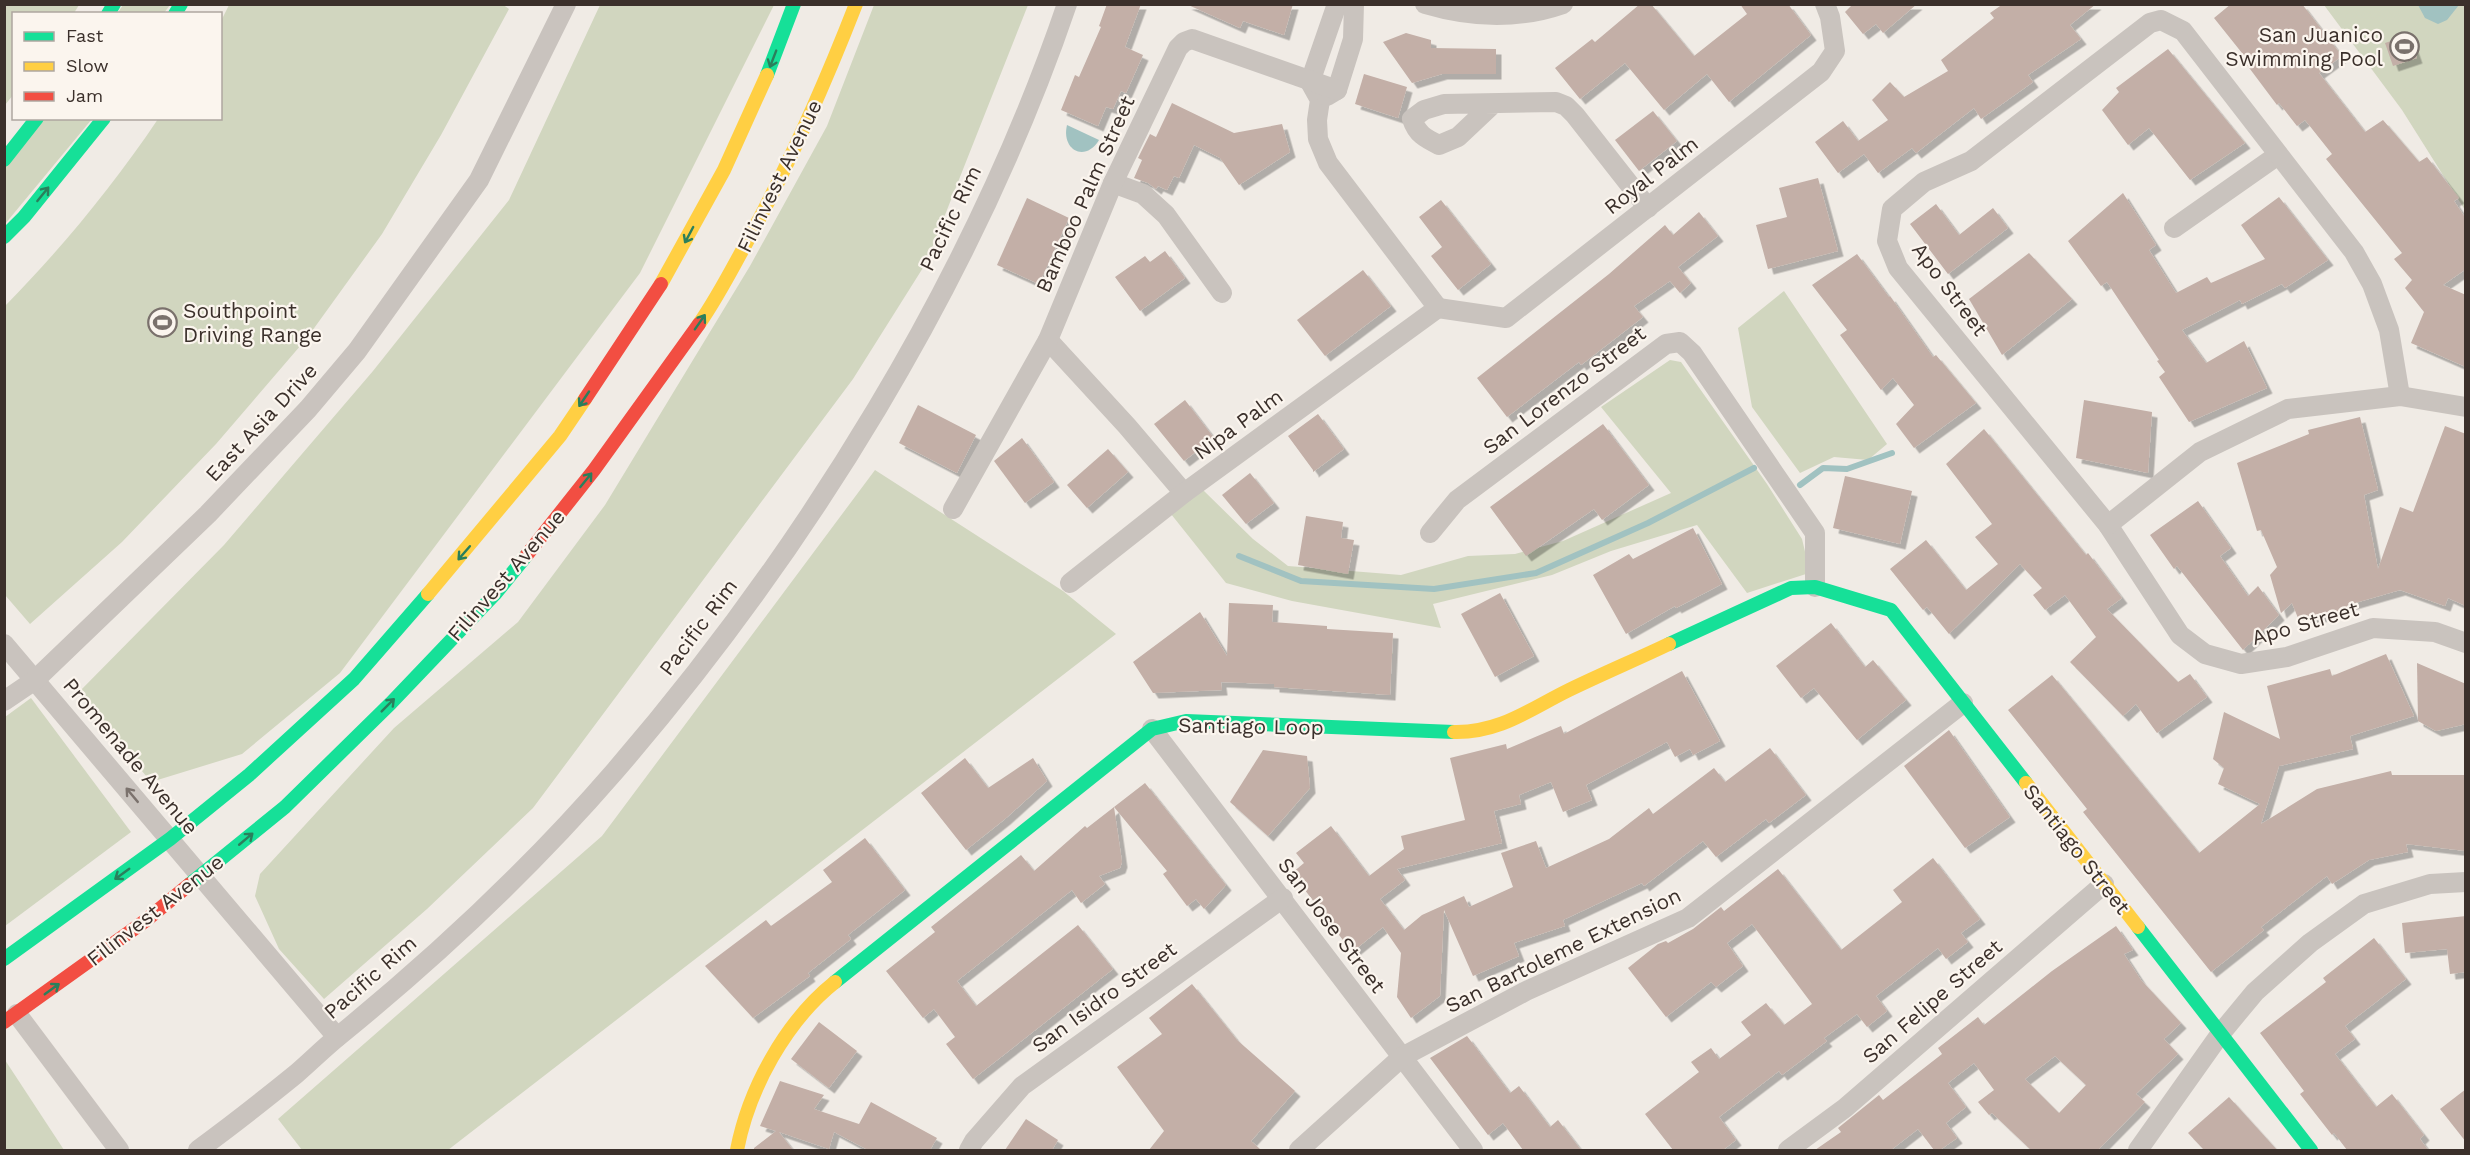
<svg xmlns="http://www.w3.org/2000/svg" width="2470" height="1155" font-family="'Work Sans',sans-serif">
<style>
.green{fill:#d1d6bf}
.water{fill:#a1c2c1}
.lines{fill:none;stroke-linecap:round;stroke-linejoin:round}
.stream{stroke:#a1c2c1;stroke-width:6}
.building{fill:#c3afa7;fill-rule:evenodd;filter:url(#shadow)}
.street{stroke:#c9c3be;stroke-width:20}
.fast{stroke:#16e098;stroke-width:14}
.slow{stroke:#ffcf43;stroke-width:14}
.jam{stroke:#f24e42;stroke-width:14}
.oneway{stroke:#2a7f5c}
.oneway2{stroke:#7b726d}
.labels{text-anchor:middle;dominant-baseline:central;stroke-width:4.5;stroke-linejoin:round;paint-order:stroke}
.poi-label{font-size:21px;fill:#3b302b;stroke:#fbf5ee;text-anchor:end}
.street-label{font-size:21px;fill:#3b302b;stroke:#fbf5ee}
</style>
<defs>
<filter id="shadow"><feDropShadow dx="5.5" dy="5.5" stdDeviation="0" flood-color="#0004"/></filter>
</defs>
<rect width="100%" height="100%" fill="#f0ebe5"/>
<g class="green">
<polygon points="5,4 79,5 74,13 14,14 13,95 5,105"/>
<path d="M502,4L509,9L441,135L382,234L307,338L216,444L122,542L30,624L5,595V306C61,249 113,186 158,119L220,118L221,21L229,5Z"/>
<polygon points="123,5 170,5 164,13 117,14"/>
<polygon points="600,5 774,5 640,273 340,673 242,754 151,782 78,693 224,545 373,371 509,200"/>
<polygon points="874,5 1028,5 926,263 853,379 533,808 427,909 324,999 279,949 255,896 260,874 394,728 518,622 605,505 750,266 827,126"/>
<polygon points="2324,5 2465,5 2465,210 2402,110"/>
<polygon points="44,119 92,119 5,224 5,167"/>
<polygon points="1784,291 1887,444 1868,460 1834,457 1800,473 1752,407 1738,328"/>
<polygon points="1670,360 1681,362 1767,484 1802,539 1807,560 1806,574 1747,593 1697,525 1611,551 1552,575 1433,604 1441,628 1292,601 1226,583 1171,514 1203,490 1253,539 1288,566 1401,575 1468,556 1515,554 1563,541 1671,493 1601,407"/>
<polygon points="875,470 1063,591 1116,634 448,1150 302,1150 278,1119 602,836"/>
<polygon points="31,698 131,832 5,926 5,717"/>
<polygon points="4,1060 5,1060 64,1150 5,1150"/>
</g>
<g class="water">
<polygon points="2418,5 2459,5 2447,20 2438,24 2425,18"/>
<path d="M1067,125L1099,140C1085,163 1061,150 1067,125Z"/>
</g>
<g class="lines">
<g class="stream">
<polyline points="1800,485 1823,468 1847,469 1892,453"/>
<polyline points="1239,556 1301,581 1434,589 1536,573 1648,523 1754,468"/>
</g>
</g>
<g class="building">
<polygon points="1107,4 1141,4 1125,47 1143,55 1126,93 1121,91 1113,109 1106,107 1098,126 1061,110 1075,75 1079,77 1101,27 1099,26"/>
<polygon points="1186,4 1293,4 1284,35 1243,21 1240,28"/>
<polygon points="1640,4 1651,4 1694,56 1747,14 1740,4 1788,4 1811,35 1729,102 1707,74 1664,110 1625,63 1580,99 1555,68 1592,39 1595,42"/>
<polygon points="1853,4 1917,4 1883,33 1876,24 1863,34 1845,12"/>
<polygon points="2003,4 2096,4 2070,25 2081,39 2028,75 2033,82 1981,119 1974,108 1916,153 1912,148 1878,173 1864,154 1838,173 1815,142 1843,121 1858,141 1888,120 1872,100 1890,82 1904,97 1948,71 1941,60 1994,18 1990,13"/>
<polygon points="2231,4 2302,4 2342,56 2319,73 2365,132 2383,120 2419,162 2427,157 2459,198 2454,201 2466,219 2466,269 2443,285 2466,295 2466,367 2411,343 2424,312 2405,288 2412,280 2394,259 2402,253 2326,159 2332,154 2305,120 2297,126 2279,103 2277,105 2247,65 2250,63 2214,18"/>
<polygon points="1406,33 1431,40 1431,48 1496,49 1496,74 1442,74 1412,83 1383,42"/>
<polygon points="2409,35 2417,58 2393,66 2385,43"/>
<polygon points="2168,49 2245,143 2190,180 2149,128 2128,145 2102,110 2119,92 2116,88"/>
<polygon points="1364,74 1407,87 1398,118 1355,104"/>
<polygon points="1172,103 1234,133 1282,124 1290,152 1239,185 1220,158 1194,145 1179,178 1174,176 1167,190 1158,186 1156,189 1148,183 1134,178 1142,160 1138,158 1150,134 1156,137"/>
<polygon points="1653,111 1677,141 1639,171 1615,140"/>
<polygon points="1818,178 1838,251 1768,269 1756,225 1787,217 1779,188"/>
<polygon points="2123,193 2156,245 2149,250 2176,293 2207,277 2211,283 2265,259 2241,225 2279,197 2328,260 2285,288 2282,284 2242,304 2240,300 2182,330 2206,363 2244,341 2267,388 2189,422 2159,377 2165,372 2157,361 2159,360 2107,282 2101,286 2068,241"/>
<polygon points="1027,198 1069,218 1039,284 997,265"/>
<polygon points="1441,200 1491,264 1458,290 1431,256 1442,247 1419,217"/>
<polygon points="1936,204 1959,235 1993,208 2008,228 1948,274 1910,224"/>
<polygon points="1699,212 1718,236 1678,267 1691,283 1680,293 1670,281 1634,306 1643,317 1581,365 1579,362 1507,417 1477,378 1609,274 1665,225 1673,235"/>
<polygon points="1165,251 1185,278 1140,311 1115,277 1145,256 1150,262"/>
<polygon points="2029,253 2072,299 2002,355 1969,299"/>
<polygon points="1857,254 1889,297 1890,296 1933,357 1936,355 1976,403 1914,448 1896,424 1914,405 1893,378 1881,390 1840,335 1847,330 1812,285"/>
<polygon points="1363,270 1391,306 1325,356 1297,320"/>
<polygon points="1185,400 1214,438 1184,461 1154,424"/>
<polygon points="2084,400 2152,412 2148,473 2076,458"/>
<polygon points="918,405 976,435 957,473 899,443"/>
<polygon points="1318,414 1344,449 1313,472 1313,470 1288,436"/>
<polygon points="2360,417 2378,490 2364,495 2378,569 2400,507 2413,512 2445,426 2466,434 2466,606 2448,598 2445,606 2400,590 2348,605 2349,608 2300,623 2292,603 2281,613 2270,575 2277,567 2261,530 2257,531 2237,463 2309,434 2308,430"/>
<polygon points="1603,424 1649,485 1602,520 1594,509 1526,556 1490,507"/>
<polygon points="1984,429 2086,555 2088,553 2122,598 2107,609 2178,682 2190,674 2207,697 2157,733 2136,704 2123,716 2070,662 2096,637 2065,595 2045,610 2033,595 2042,588 2020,564 1949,634 1927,607 1923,610 1890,569 1926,540 1966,590 1998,564 1975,537 1992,524 1946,464"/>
<polygon points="1022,438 1054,482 1025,503 994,461"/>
<polygon points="1108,449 1128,472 1087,508 1067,485"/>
<polygon points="1250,473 1274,503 1246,524 1222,495"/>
<polygon points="1845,476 1912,491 1900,544 1833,528"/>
<polygon points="2198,501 2231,548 2220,556 2248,596 2258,586 2279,615 2243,650 2177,566 2174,569 2150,535"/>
<polygon points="1306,516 1343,522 1341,538 1354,540 1348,574 1298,565"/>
<polygon points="1693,528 1722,584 1676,608 1675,606 1626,634 1593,575 1629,554 1633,559"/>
<polygon points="1500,593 1534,656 1495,677 1461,614"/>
<polygon points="1229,603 1273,605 1272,622 1327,626 1327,629 1393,633 1390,695 1274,687 1274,684 1221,682 1222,690 1153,693 1133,662 1200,612 1227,656"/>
<polygon points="1831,623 1865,667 1873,660 1906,700 1857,740 1814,688 1801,698 1776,666"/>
<polygon points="2386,654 2414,716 2350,736 2353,749 2279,766 2261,824 2317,789 2391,771 2392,775 2466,775 2466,851 2406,844 2408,852 2369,860 2332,884 2327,876 2261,927 2264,930 2211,972 2083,812 2087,809 2008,710 2052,675 2199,853 2260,804 2218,784 2224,768 2213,759 2224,712 2280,739 2267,686 2330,669 2332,676"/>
<polygon points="2417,663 2466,684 2466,724 2436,731 2418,721"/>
<polygon points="1682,671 1720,741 1693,755 1690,749 1675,757 1667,742 1586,785 1592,800 1563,812 1551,782 1519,795 1521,804 1494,811 1502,843 1397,869 1405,880 1380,899 1404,930 1422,915 1464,896 1469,907 1513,887 1501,853 1536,841 1546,868 1609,839 1649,808 1653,814 1714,768 1725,782 1770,748 1806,795 1769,823 1766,819 1716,857 1703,841 1644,886 1642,883 1563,920 1565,926 1514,943 1519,956 1473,976 1444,910 1440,996 1411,1018 1397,997 1401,953 1383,927 1352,952 1292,873 1304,863 1296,853 1331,826 1369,876 1404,849 1401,836 1465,820 1450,758 1506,744 1507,749 1561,726 1564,734"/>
<polygon points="1949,730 2010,817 1965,848 1904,766"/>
<polygon points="1263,750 1307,756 1310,788 1268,836 1230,802"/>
<polygon points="965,758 988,788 1033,758 1047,781 1005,819 966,850 921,793"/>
<polygon points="1145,783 1226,885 1204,909 1196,899 1187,906 1163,874 1167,871 1114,807"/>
<polygon points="1114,807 1122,862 1120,868 1099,876 1105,884 1081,903 1072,890 957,981 976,1006 1078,925 1113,969 973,1079 946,1044 955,1037 934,1009 923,1018 886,971 935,932 931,927 1021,855 1034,871 1085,826 1087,828"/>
<polygon points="865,838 905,890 848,935 851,939 808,973 810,976 753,1018 705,966 766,920 771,926 832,882 823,870"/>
<polygon points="1933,858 1980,919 1961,933 1968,942 1946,959 1938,948 1876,996 1887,1011 1867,1027 1857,1014 1824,1038 1827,1041 1782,1075 1779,1071 1719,1117 1736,1140 1723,1150 1673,1150 1645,1114 1699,1072 1691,1062 1711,1048 1719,1059 1751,1035 1741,1022 1766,1003 1784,1025 1812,1004 1752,924 1727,943 1743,966 1716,987 1711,982 1666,1017 1628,968 1658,944 1666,941 1668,943 1693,929 1721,907 1724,911 1778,869 1841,950 1902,902 1893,890"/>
<polygon points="2466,916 2466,972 2450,974 2447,949 2405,953 2402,923"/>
<path d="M2116,926L2133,950L2124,954L2141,980L2181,1023L2164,1039L2178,1054L2136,1094L2145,1102L2098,1150H2031L1992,1113L1989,1115L1978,1102L1994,1090L1974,1063L1948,1083L1966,1107L1946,1123L1957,1138L1940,1150H1934L1918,1129L1891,1150H1815L1841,1132L1838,1128L1879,1095L1883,1100L1942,1054L1938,1048L1978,1017L1984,1025L2052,971ZM2055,1056L2086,1085L2059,1113L2025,1079Z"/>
<polygon points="2374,938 2406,979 2345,1026 2355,1039 2335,1054 2376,1107 2392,1094 2424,1135 2420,1139 2428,1150 2347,1150 2334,1133 2332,1135 2300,1094 2304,1091 2260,1033 2326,982 2323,978"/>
<polygon points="1192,984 1237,1040 1295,1091 1251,1141 1261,1150 1149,1150 1164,1131 1117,1067 1162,1034 1149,1018"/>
<polygon points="819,1022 857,1051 829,1088 791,1059"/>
<polygon points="1467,1036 1510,1093 1519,1086 1550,1127 1558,1120 1581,1150 1523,1150 1503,1123 1488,1135 1430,1058"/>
<polygon points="780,1081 824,1095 814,1109 859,1124 871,1102 937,1138 930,1150 868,1150 834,1132 829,1149 779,1132 793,1150 754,1150 754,1148 776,1131 760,1126"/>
<polygon points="2466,1089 2466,1142 2440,1109"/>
<polygon points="2229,1097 2277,1150 2204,1150 2188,1133"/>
<polygon points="1026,1119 1058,1140 1052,1150 1005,1150"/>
</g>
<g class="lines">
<g class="street">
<polyline points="1337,4 1310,82 1320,100 1317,120 1318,139 1328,163 1438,308"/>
<path d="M1425,4C1472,18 1517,20 1563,4"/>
<polyline points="1327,96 1337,90 1353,39 1354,4"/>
<path d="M1493,104L1458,137L1439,145C1425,138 1417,134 1412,119L1424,110L1444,104L1556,102L1566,106L1575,115L1648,208"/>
<polyline points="1113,183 1143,194 1166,215 1222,293"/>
<polyline points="2174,228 2278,155"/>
<polyline points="1438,308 1506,318 1821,72 1835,51 1830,17 1825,4"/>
<polyline points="1048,340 1127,426 1184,493"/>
<polyline points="2400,396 2389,330 2372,284 2354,252 2183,31 2161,20 2150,23 1971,161 1924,182 1892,209 1887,241 1898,268 2108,525 2180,635 2205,654 2241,664 2287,657 2373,628 2435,632 2466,643"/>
<polyline points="953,509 1048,340 1113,183 1178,48 1184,42 1192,39 1337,90"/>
<polyline points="2108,525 2200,452 2288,409 2400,396 2466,407"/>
<polyline points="1430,533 1457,500 1666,344 1680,342 1692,353 1815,533 1815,587"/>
<polyline points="1070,583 1184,493 1438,308"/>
<polyline points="4,644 337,1037"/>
<polyline points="4,701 35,680 208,514 308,409 357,351 479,180 566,4"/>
<polyline points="1152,729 1473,1150"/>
<polyline points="17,1014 119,1150"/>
<path d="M198,1150C231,1126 264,1100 296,1074C311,1061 325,1047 340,1035C438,955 532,867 615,771C805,551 973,280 1067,4"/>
<polyline points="969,1150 974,1141 1022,1086 1283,898"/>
<polyline points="1299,1150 1402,1057 1526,991 1688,918 1963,703"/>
<polyline points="1788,1150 1845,1108 2104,884"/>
<polyline points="2138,1150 2221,1033 2255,992 2310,943 2364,904 2430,884 2466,882"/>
</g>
<g class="fast">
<polyline points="108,14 114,4"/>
<polyline points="175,14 181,4"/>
<polyline points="767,75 794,4"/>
<polyline points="4,160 37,118"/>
<polyline points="4,237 24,217 104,118"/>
<polyline points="1669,644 1791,588 1815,587 1891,610 2026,783"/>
<polyline points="190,884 285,807 391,703 495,594 526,556"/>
<polyline points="2138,927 2311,1150"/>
<polyline points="4,959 170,839 249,775 354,679 428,594"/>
<polyline points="835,982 1152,729 1186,721 1454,732"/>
</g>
<g class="slow">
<polyline points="661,284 724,170 767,75"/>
<path d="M699,324C720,294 736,261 754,229C793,156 826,81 856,4"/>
<polyline points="428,594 560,436 585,399"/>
<path d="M1454,732C1500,733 1530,709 1569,690C1602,674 1635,660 1669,644"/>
<polyline points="2026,783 2138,927"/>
<path d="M737,1150C749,1088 786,1021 835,982"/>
</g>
<g class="jam">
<polyline points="585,399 661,284"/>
<polyline points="526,556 594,470 699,324"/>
<polyline points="4,1022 145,921 190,884"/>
</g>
</g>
<defs><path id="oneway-shaft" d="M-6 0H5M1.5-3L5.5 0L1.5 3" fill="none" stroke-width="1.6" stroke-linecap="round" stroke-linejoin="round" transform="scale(1.5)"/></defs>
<g class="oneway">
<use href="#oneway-shaft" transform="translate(773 59) rotate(111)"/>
<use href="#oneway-shaft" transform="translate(43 194) rotate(-51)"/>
<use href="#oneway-shaft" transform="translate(689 235) rotate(118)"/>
<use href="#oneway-shaft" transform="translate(700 322) rotate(-55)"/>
<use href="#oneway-shaft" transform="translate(584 399) rotate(124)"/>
<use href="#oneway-shaft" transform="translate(586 480) rotate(-51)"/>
<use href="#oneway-shaft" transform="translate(464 553) rotate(131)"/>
<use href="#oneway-shaft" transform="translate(388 705) rotate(-45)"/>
<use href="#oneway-shaft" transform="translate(246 839) rotate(-40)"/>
<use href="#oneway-shaft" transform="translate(122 874) rotate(144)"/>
<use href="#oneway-shaft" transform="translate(52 989) rotate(-36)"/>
</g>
<use class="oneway2" href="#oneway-shaft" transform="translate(132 795) rotate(-130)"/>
<defs>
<symbol id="stadium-ring" viewBox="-11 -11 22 22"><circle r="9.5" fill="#fbf5ee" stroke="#7a716c" stroke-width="1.5"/><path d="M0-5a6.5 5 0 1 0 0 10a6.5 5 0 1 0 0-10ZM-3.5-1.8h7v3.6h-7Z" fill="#7a716c"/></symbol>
</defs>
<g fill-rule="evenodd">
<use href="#stadium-ring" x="2388" y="30" width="33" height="33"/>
<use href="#stadium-ring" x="146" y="306" width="33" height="33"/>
</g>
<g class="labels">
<g class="poi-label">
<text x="2383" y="34">San Juanico<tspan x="2383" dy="24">Swimming Pool</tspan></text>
<text x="183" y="310" text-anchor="start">Southpoint<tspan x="183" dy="24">Driving Range</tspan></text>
</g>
<g class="street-label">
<text transform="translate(1651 175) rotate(-38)">Royal Palm</text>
<text transform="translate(779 176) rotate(-64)">Filinvest Avenue</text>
<text transform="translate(1085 194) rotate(-66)">Bamboo Palm Street</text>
<text transform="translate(950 218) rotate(-64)">Pacific Rim</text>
<text transform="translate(1950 289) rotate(53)">Apo Street</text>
<text transform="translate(1564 390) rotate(-37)">San Lorenzo Street</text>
<text transform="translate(261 422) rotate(-47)">East Asia Drive</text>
<text transform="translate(1238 424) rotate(-36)">Nipa Palm</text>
<text transform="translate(506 575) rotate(-49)">Filinvest Avenue</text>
<text transform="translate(2305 623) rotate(-16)">Apo Street</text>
<text transform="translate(698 627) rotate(-53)">Pacific Rim</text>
<text transform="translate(1251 726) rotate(1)">Santiago Loop</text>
<text transform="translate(131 756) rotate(50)">Promenade Avenue</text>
<text transform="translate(2077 849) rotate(52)">Santiago Street</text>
<text transform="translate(155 910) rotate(-38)">Filinvest Avenue</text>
<text transform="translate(1332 925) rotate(53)">San Jose Street</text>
<text transform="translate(1563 950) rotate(-26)">San Bartoleme Extension</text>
<text transform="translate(370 977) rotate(-41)">Pacific Rim</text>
<text transform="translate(1104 997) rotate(-36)">San Isidro Street</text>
<text transform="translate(1932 1001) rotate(-41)">San Felipe Street</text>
</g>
</g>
<rect width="2470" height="1155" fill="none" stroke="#3b302b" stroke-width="12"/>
<rect x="12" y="12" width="210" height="108" fill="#fbf5ee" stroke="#aea6a0" stroke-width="1.5"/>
<rect x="24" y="32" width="30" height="9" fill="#16e098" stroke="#aea6a0" stroke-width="1.5"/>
<text x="66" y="42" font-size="18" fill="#3b302b">Fast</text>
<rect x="24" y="62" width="30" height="9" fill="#ffcf43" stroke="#aea6a0" stroke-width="1.5"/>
<text x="66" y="72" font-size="18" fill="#3b302b">Slow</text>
<rect x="24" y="92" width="30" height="9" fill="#f24e42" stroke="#aea6a0" stroke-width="1.5"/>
<text x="66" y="102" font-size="18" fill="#3b302b">Jam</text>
</svg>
